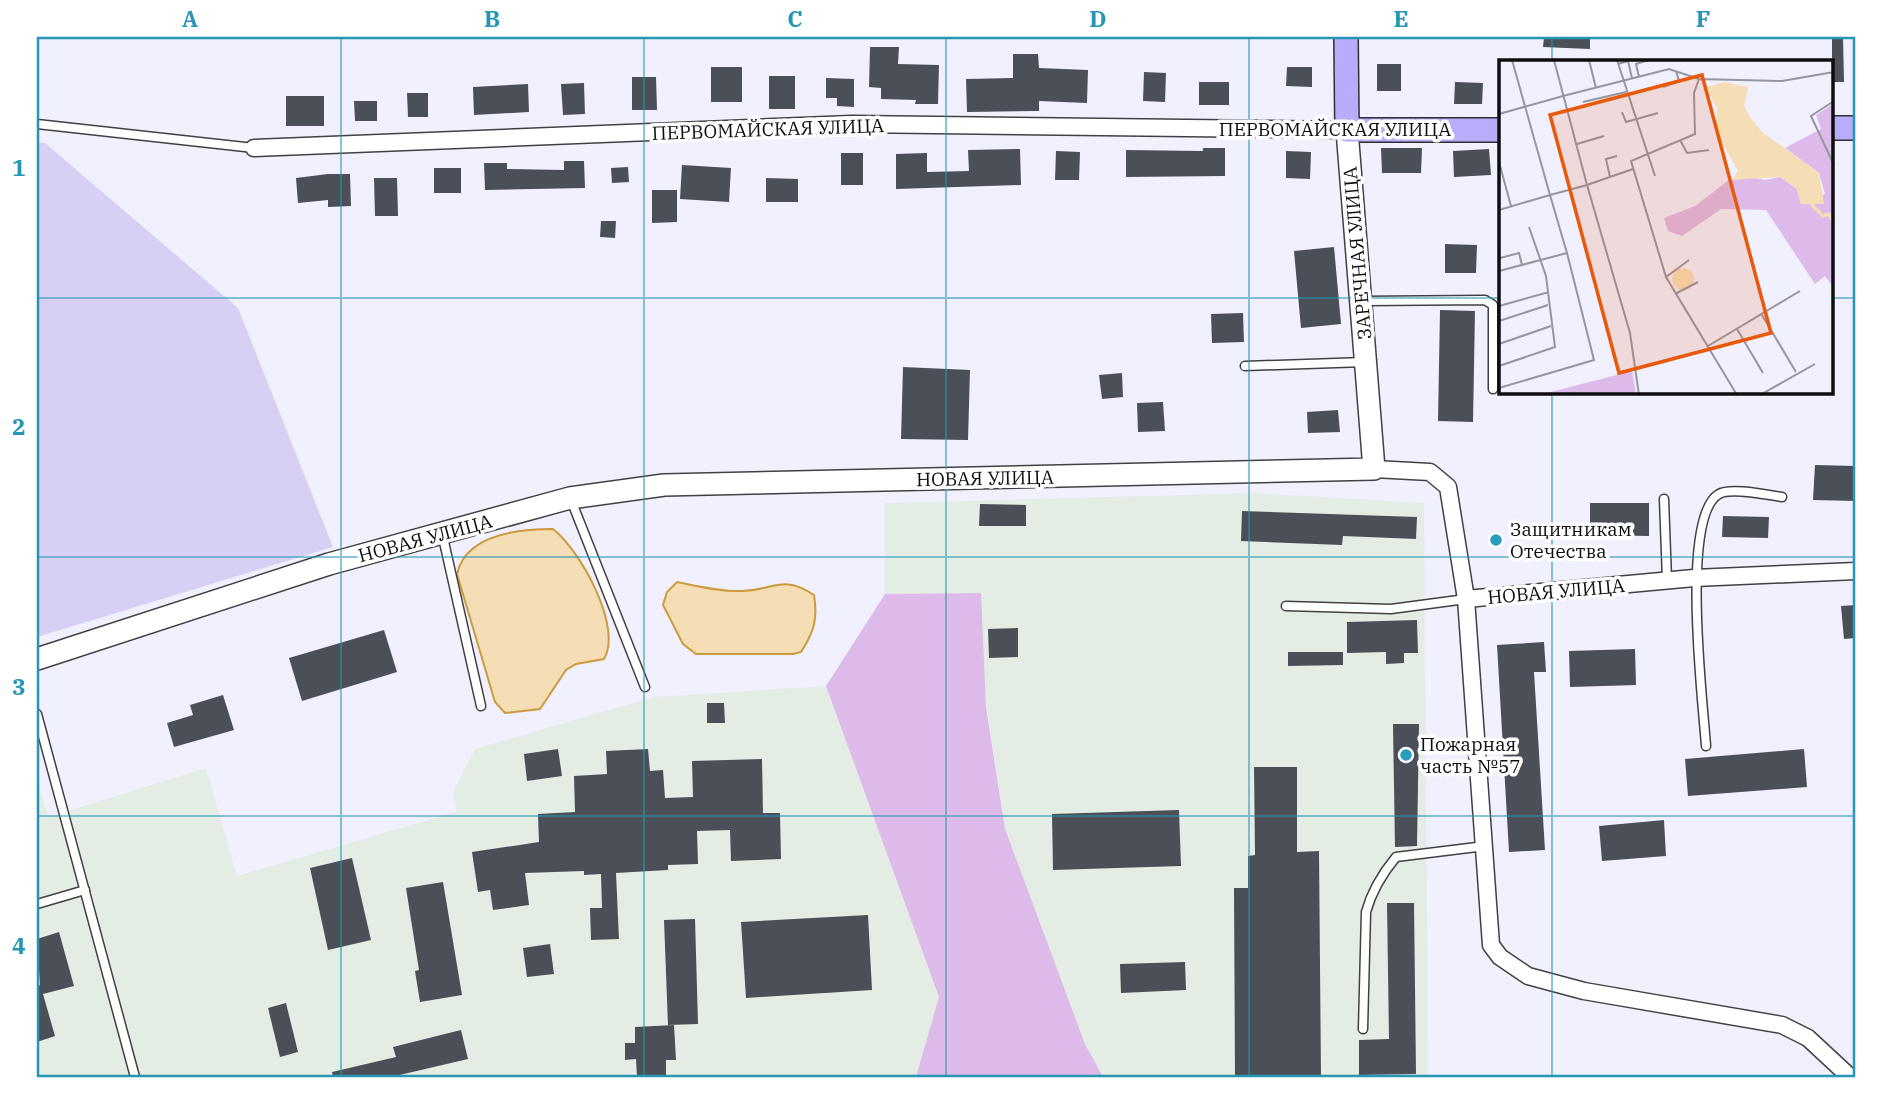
<svg xmlns="http://www.w3.org/2000/svg" width="1893" height="1114" font-family="'IBM Plex Serif',serif">
<style>
.industrial{fill:#e3ede4}
.farmland{fill:#d7d0f4}
.green{fill:#ddbae9}
.water{fill:#f5deb6;stroke:#cb9b3e;stroke-width:2}
.building{fill:#4b4f57}
.lines{fill:none;stroke-linecap:round;stroke-linejoin:round}
.service-casing{stroke:#414141;stroke-width:11}
.minor-casing{stroke:#414141;stroke-width:19}
.tertiary-casing{stroke:#414141;stroke-width:24}
.secondary-casing{stroke:#303030;stroke-width:26}
.service{stroke:#fff;stroke-width:8}
.minor{stroke:#fff;stroke-width:16}
.tertiary{stroke:#fff;stroke-width:21}
.secondary{stroke:#b8acfd;stroke-width:23}
.grid{fill:none;stroke:#2796b4;stroke-width:2;stroke-opacity:0.55}
.poi-dot{fill:#289dbd;stroke:#fff;stroke-width:2.5}
.labels{text-anchor:middle;dominant-baseline:central;stroke-width:7;stroke-linejoin:round;paint-order:stroke}
.street-label{font-size:19px;fill:#0e0e0e;stroke:#fff}
.poi-label{font-size:19px;fill:#0e0e0e;stroke:#fff;text-anchor:start}
.inset-river{fill:none;stroke:#f5deb6;stroke-width:3.5}
.inset-road{fill:none;stroke:#96969f;stroke-width:2}
.view{fill:#e8590c;fill-opacity:0.15;stroke:#e8590c;stroke-width:3.5}
.inset-edge{fill:none;stroke:#0e0e0e;stroke-width:3.5}
.neatline{fill:none;stroke:#2796b4;stroke-width:2.5}
.grid-label{font-size:23px;text-anchor:middle;font-weight:bold;fill:#2796b4}
</style>
<rect width="100%" height="100%" fill="#f1f0ff"/>
<g class="industrial">
<polygon points="1255,493 1424,503 1428,1077 1103,1077 1085,1044 1005,829 984,688 980,593 885,594 885,503"/>
<polygon points="826,686 939,997 916,1077 37,1077 37,781 49,817 206,768 237,876 456,812 453,792 475,749 654,697"/>
</g>
<polygon class="farmland" points="37,142 45,143 238,308 333,547 37,637"/>
<polygon class="green" points="981,593 986,707 1005,829 1085,1044 1103,1077 916,1077 939,997 826,686 885,594"/>
<g class="water">
<path d="M553,529C580,550 623,627 604,659L576,664L566,670L540,709L505,713L495,702L457,574C466,534 518,529 553,529Z"/>
<path d="M677,582C697,586 721,592 742,591C774,590 783,574 814,595C818,619 814,632 801,652L793,654H696L683,644L663,605L667,592Z"/>
</g>
<g class="building">
<polygon points="1544,37 1590,37 1590,49 1543,47"/>
<polygon points="1832,37 1843,37 1844,82 1832,82"/>
<polygon points="870,47 899,47 898,64 939,65 938,104 915,104 916,100 881,99 881,88 869,87"/>
<polygon points="1013,54 1038,54 1039,68 1088,70 1087,103 1039,101 1039,111 967,112 966,79 1013,78"/>
<rect x="1377" y="64" width="24" height="27"/>
<rect x="711" y="67" width="31" height="35"/>
<polygon points="1287,67 1312,67 1312,87 1286,86"/>
<polygon points="1144,72 1166,73 1165,102 1143,101"/>
<rect x="769" y="76" width="26" height="33"/>
<polygon points="632,77 656,77 657,110 632,110"/>
<polygon points="826,78 854,79 854,107 837,106 837,98 826,98"/>
<rect x="1199" y="82" width="30" height="23"/>
<polygon points="1455,82 1483,83 1482,104 1454,104"/>
<polygon points="584,83 585,114 563,115 561,84"/>
<polygon points="528,84 529,112 474,115 473,87"/>
<polygon points="407,93 428,93 428,117 408,117"/>
<rect x="286" y="96" width="38" height="30"/>
<polygon points="354,101 377,101 377,121 355,121"/>
<polygon points="1203,148 1225,148 1225,176 1126,177 1126,150 1203,151"/>
<polygon points="1381,148 1422,148 1421,173 1382,173"/>
<polygon points="1020,149 1021,185 896,189 896,154 927,153 927,172 969,171 968,150"/>
<polygon points="1489,149 1491,175 1454,177 1453,151"/>
<polygon points="1056,151 1080,152 1079,180 1055,180"/>
<polygon points="1286,151 1311,152 1310,179 1286,178"/>
<rect x="841" y="153" width="22" height="32"/>
<polygon points="564,161 584,161 585,188 485,190 484,163 507,163 507,169 564,170"/>
<polygon points="682,165 731,168 729,202 680,199"/>
<polygon points="628,167 629,182 612,183 611,168"/>
<rect x="434" y="168" width="27" height="25"/>
<polygon points="328,174 350,174 351,206 328,207 328,200 298,203 296,178"/>
<polygon points="374,178 397,178 398,216 375,216"/>
<polygon points="766,178 798,179 798,202 766,202"/>
<polygon points="652,190 677,190 677,222 652,223"/>
<polygon points="601,221 616,221 615,238 600,237"/>
<polygon points="1445,244 1477,245 1476,273 1445,273"/>
<polygon points="1334,247 1341,324 1301,328 1294,251"/>
<polygon points="1440,310 1475,311 1473,422 1438,421"/>
<polygon points="1243,313 1244,342 1212,343 1211,314"/>
<polygon points="903,367 970,370 968,440 901,439"/>
<polygon points="1122,373 1123,397 1102,399 1099,375"/>
<polygon points="1163,402 1165,431 1138,432 1137,403"/>
<polygon points="1338,410 1340,432 1308,433 1307,412"/>
<polygon points="1815,465 1856,466 1856,501 1813,500"/>
<polygon points="1590,503 1649,503 1649,536 1590,535"/>
<polygon points="980,504 1026,505 1026,526 979,526"/>
<polygon points="1242,511 1417,517 1416,539 1343,536 1342,545 1241,541"/>
<polygon points="1723,516 1769,517 1768,538 1722,537"/>
<polygon points="1856,605 1856,638 1844,639 1841,606"/>
<polygon points="1417,620 1418,653 1404,653 1404,663 1386,664 1386,652 1347,653 1347,622"/>
<polygon points="1018,628 1018,657 989,658 988,629"/>
<polygon points="384,630 397,672 302,701 289,658"/>
<polygon points="1544,642 1546,672 1534,672 1545,850 1509,852 1497,645"/>
<polygon points="1635,649 1636,685 1570,687 1569,651"/>
<polygon points="1288,652 1343,652 1343,665 1288,666"/>
<polygon points="223,695 234,730 174,747 167,723 193,715 190,705"/>
<polygon points="707,703 724,703 725,723 707,723"/>
<polygon points="1393,724 1419,724 1417,846 1395,847"/>
<polygon points="558,749 562,776 527,781 524,754"/>
<polygon points="648,749 650,771 663,770 665,798 693,797 692,761 762,759 763,813 780,813 781,859 731,861 730,830 697,831 698,864 668,865 668,870 616,873 619,939 591,940 590,908 602,908 601,874 584,875 584,871 525,873 529,905 493,910 490,890 478,892 472,852 539,842 538,814 575,812 574,776 607,774 606,751"/>
<polygon points="1804,749 1807,787 1688,796 1685,759"/>
<polygon points="1254,767 1297,767 1297,852 1319,851 1321,1077 1235,1077 1234,888 1248,888 1248,856 1255,855"/>
<polygon points="1179,810 1181,866 1053,870 1052,814"/>
<polygon points="1664,820 1666,856 1602,861 1599,826"/>
<polygon points="352,858 371,940 328,950 310,868"/>
<polygon points="443,882 462,995 420,1002 415,971 419,970 406,888"/>
<polygon points="1387,903 1414,903 1416,1074 1359,1075 1359,1040 1389,1039"/>
<polygon points="868,915 872,990 746,998 741,922"/>
<polygon points="695,919 698,1024 668,1025 664,920"/>
<polygon points="59,932 74,986 43,994 55,1036 37,1042 37,986 40,985 37,939"/>
<polygon points="550,944 554,974 527,977 523,948"/>
<polygon points="1185,962 1186,990 1121,993 1120,964"/>
<polygon points="286,1003 298,1052 280,1057 268,1008"/>
<polygon points="674,1025 676,1060 666,1060 666,1077 637,1077 636,1059 625,1060 625,1043 635,1043 635,1027"/>
<polygon points="461,1030 468,1059 391,1077 333,1077 332,1072 396,1057 393,1047"/>
</g>
<g class="lines">
<defs>
<g id="service">
<polyline points="37,124 254,148"/>
<polyline points="1363,301 1485,300 1493,305 1493,389"/>
<polyline points="1245,366 1365,362"/>
<polyline points="1664,499 1667,580"/>
<polyline points="571,500 645,687"/>
<polyline points="442,533 481,706"/>
<polyline points="1286,606 1391,609 1466,599"/>
<polyline points="37,714 135,1077"/>
<path d="M1706,746C1703,702 1680,516 1719,494C1730,487 1768,495 1782,497"/>
<polyline points="37,904 85,890"/>
<path d="M1363,1029L1366,912C1372,890 1382,874 1396,857L1485,846"/>
</g>
<g id="minor">
<polyline points="254,148 852,124 1347,130"/>
<polyline points="1374,469 1430,472 1448,487 1466,599 1491,945 1500,957 1528,976 1584,991 1782,1025 1808,1038 1850,1077"/>
<polyline points="1466,599 1694,578 1856,571"/>
</g>
<polyline id="tertiary" points="37,659 329,564 570,498 664,485 1374,469 1347,130"/>
<g id="secondary">
<polyline points="1346,37 1347,130 1501,130"/>
<polyline points="1832,128 1856,128"/>
</g>
</defs>
<use href="#service" class="service-casing"/>
<use href="#minor" class="minor-casing"/>
<use href="#tertiary" class="tertiary-casing"/>
<use href="#secondary" class="secondary-casing"/>
<use href="#service" class="service"/>
<use href="#minor" class="minor"/>
<use href="#tertiary" class="tertiary"/>
<use href="#secondary" class="secondary"/>
</g>
<path class="grid" d="M341,37V1077M644,37V1077M946,37V1077M1249,37V1077M1552,37V61M37,298H1501M1832,298H1856M1552,392V1077M37,557H1856M37,816H1856"/>
<g class="poi-dot">
<circle cx="1496" cy="540" r="7"/>
<circle cx="1406" cy="755" r="7"/>
</g>
<g class="labels">
<g class="street-label">
<text transform="translate(768 129) rotate(-2)">ПЕРВОМАЙСКАЯ УЛИЦА</text>
<text x="1335" y="129">ПЕРВОМАЙСКАЯ УЛИЦА</text>
<text transform="translate(1357 253) rotate(-95)">ЗАРЕЧНАЯ УЛИЦА</text>
<text transform="translate(985 478) rotate(-1)">НОВАЯ УЛИЦА</text>
<text transform="translate(425 538) rotate(-15)">НОВАЯ УЛИЦА</text>
<text transform="translate(1556 591) rotate(-5)">НОВАЯ УЛИЦА</text>
</g>
<g class="poi-label">
<text x="1510" y="529">Защитникам<tspan x="1510" dy="22">Отечества</tspan></text>
<text x="1420" y="744">Пожарная<tspan x="1420" dy="22">часть №57</tspan></text>
</g>
</g>
<g transform="translate(1499 60)">
<rect width="334" height="334" fill="#f1f0ff"/>
<path d="M334,44V227L326,216L316,224L267,150L222,149L183,176L169,171L165,158L196,146L230,120L248,116L266,120L281,117L298,129L302,144L326,134L320,113L286,88L322,69L317,55ZM133,311L137,334H44Z" fill="#ddbae9"/>
<path d="M225,22L249,27L245,46L251,57L263,72L320,113L325,144H302L298,129L281,117L233,120L239,111L217,72L218,49L207,27ZM173 219a11 11 0 1 1 22 0a11 11 0 1 1-22 0Z" fill="#f5deb6"/>
<path class="inset-river" d="M312,144L324,156L330,154L335,163"/>
<path class="inset-road" d="M90,0L97,28M118,0L156,116M119,4L129,1L133,18M140,17L137,4L150,0M200,19L195,33L196,74L132,101L167,217L238,335M164,27L180,21L177,11M64,36L170,9L200,19L283,21L335,12M335,41L312,56L335,105M84,42L127,32M123,52L127,62L159,53M0,54L64,36M181,80L188,93L210,90M78,84L105,76M0,102L12,146M134,109L88,125L131,273L140,335M111,117L107,99L118,96M0,150L51,135L13,0M1,198L20,193L23,205M0,211L68,193L51,135L88,125L55,0M167,217L190,200M176,234L199,222M0,246L50,232M263,255L297,312M0,261L49,245M238,269L264,313M0,284L52,266M209,286L301,231M0,306L56,287L47,216L30,167M0,328L95,300L68,193M261,335L316,304"/>
<path class="view" d="M203,15L272,273L120,313L51,55Z"/>
<rect width="334" height="334" class="inset-edge"/>
</g>
<rect width="1893" height="1114" fill="none" stroke="#ffffff" stroke-width="77"/>
<rect x="38" y="38" width="1816" height="1038" class="neatline"/>
<g class="grid-label">
<text x="190" y="27">A</text>
<text x="492" y="27">B</text>
<text x="795" y="27">C</text>
<text x="1098" y="27">D</text>
<text x="1401" y="27">E</text>
<text x="1703" y="27">F</text>
<text x="19" y="176">1</text>
<text x="19" y="435">2</text>
<text x="19" y="695">3</text>
<text x="19" y="954">4</text>
</g>
</svg>
